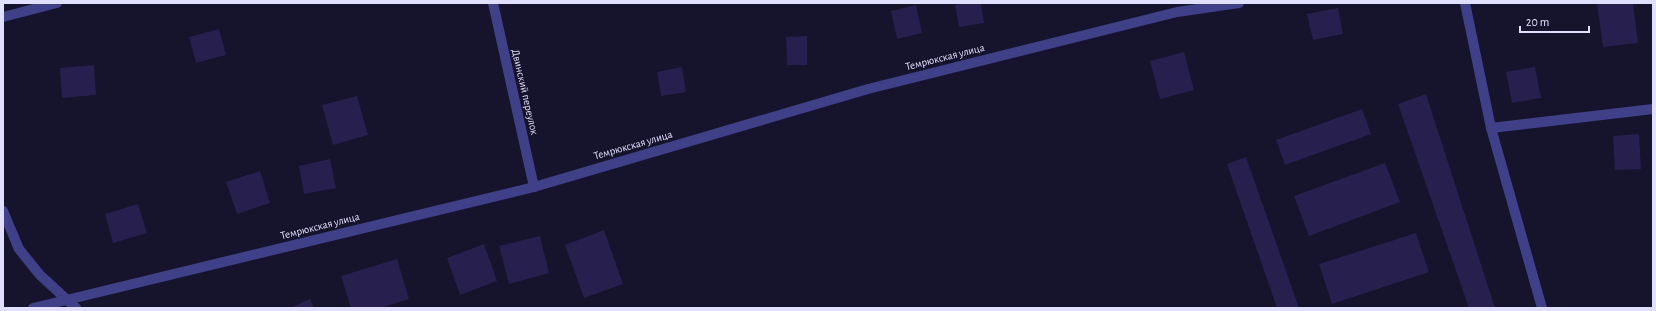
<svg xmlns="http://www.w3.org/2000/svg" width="1656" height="311" font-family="'Alegreya Sans',sans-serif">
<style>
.building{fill:#271f4d}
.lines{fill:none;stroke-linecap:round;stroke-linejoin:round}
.minor{stroke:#404089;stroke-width:10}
.labels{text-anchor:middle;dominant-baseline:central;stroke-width:3;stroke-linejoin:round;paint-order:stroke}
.street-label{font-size:11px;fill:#e1dffe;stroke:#16132c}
</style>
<rect width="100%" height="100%" fill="#16132c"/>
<g class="building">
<polygon points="964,3 981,3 984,23 959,27 955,5"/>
<polygon points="1597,3 1633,3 1638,43 1603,47"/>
<polygon points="916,5 922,33 897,39 891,11"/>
<polygon points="1338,8 1343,34 1313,40 1307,14"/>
<polygon points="219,29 226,55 196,63 189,37"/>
<polygon points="807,36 807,65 787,65 786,37"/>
<polygon points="1184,52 1194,90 1160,99 1150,61"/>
<polygon points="94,65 96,95 62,98 60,68"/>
<polygon points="682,67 686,92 661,96 657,72"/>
<polygon points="1535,67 1541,98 1512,103 1506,72"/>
<polygon points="1426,94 1495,308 1469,308 1398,104"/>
<polygon points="357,96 368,135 333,145 322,105"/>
<polygon points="1362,109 1371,134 1285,165 1276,140"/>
<polygon points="1639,134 1641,169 1615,170 1613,136"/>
<polygon points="1246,157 1299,308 1277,308 1227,164"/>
<polygon points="330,159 336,188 304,194 299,166"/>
<polygon points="1385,163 1400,202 1309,236 1294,196"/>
<polygon points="260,171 270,203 237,214 226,182"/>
<polygon points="138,204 147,233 113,243 105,214"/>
<polygon points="604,230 623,284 584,298 565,245"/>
<polygon points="1416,233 1429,272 1332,304 1319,264"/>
<polygon points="540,236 549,273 509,284 499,246"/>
<polygon points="484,244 497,281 460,295 447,258"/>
<polygon points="397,259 409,299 380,308 351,308 341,276"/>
<polygon points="310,299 314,308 290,308"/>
</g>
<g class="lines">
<g class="minor">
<polyline points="493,3 534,187"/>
<polyline points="1465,3 1491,128 1542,308"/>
<polyline points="3,17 57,3"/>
<polyline points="1491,128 1653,109"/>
<polyline points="3,211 19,249 40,275 76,308"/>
<polyline points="33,308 534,187 868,89 1177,12 1239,3"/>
</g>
</g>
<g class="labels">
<g class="street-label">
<text transform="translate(945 57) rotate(-14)">Темрюкская улица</text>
<text transform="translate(525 92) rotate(77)">Двинский переулок</text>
<text transform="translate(633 145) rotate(-16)">Темрюкская улица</text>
<text transform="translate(320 226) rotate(-14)">Темрюкская улица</text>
</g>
</g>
<rect width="1656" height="311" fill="none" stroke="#e1dffe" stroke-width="8"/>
<path d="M1520 26v6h69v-6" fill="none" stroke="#e1dffe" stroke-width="2"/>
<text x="1526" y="26" font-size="12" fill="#e1dffe" stroke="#16132c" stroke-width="3" paint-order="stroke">20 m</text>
</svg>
